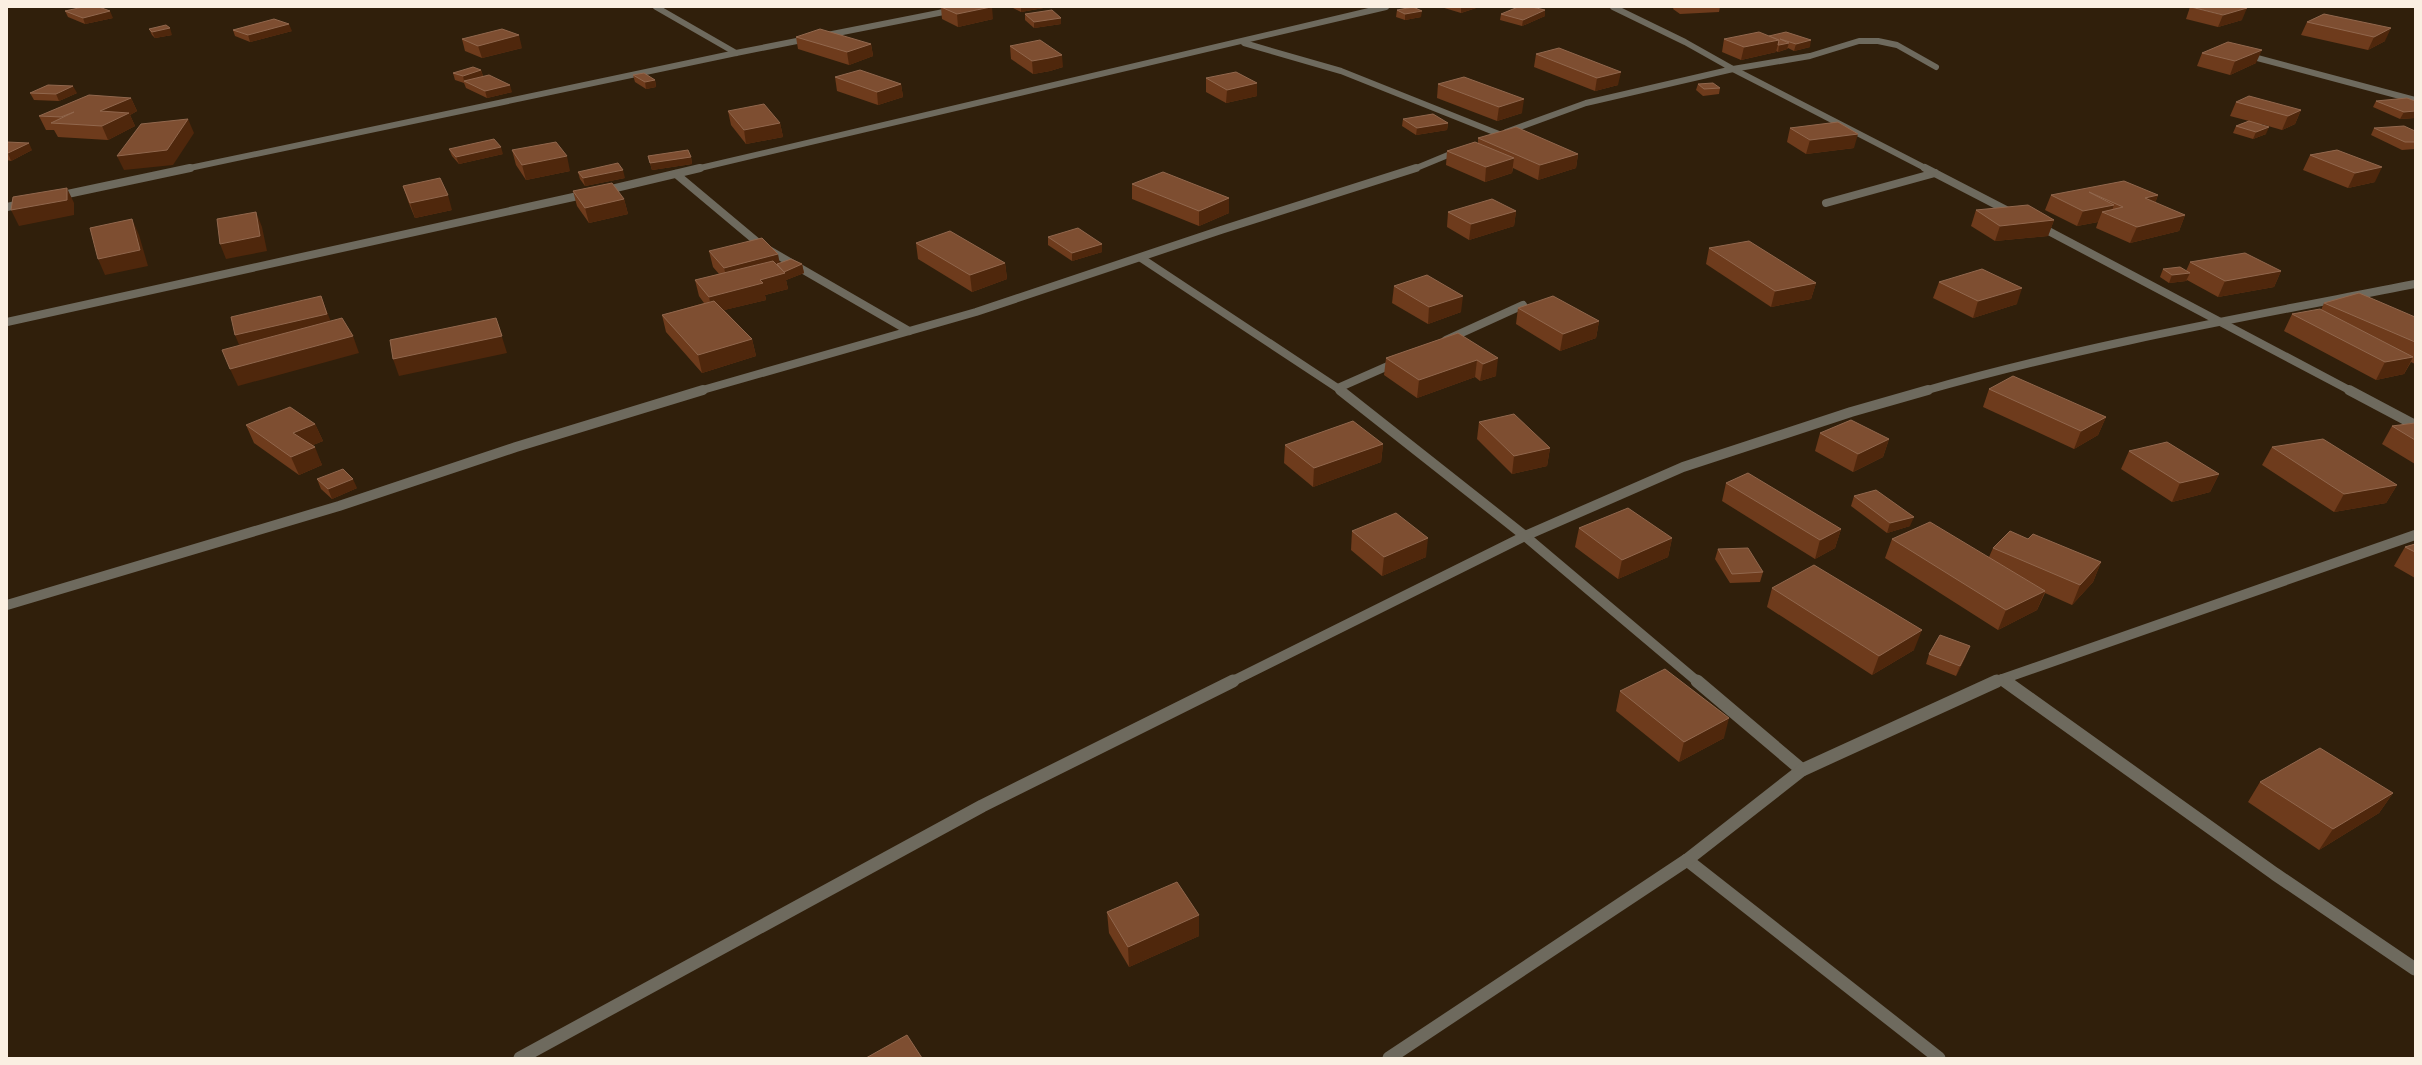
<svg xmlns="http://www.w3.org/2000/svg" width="2422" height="1065" font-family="'Noto Serif',serif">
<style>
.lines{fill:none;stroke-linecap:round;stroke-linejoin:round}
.minor-far3{stroke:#6e6a5e;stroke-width:6}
.minor-far2{stroke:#6e6a5e;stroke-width:8}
.minor-far1{stroke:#6e6a5e;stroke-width:10}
.minor{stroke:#6e6a5e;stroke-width:13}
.wall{fill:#6e3b1c}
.shaded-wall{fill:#4f270c}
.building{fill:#7e4e31;stroke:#91674d}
</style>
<rect width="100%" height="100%" fill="#301f0b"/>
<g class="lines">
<g class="minor-far3">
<polyline points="656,7 736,53"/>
<polyline points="1244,43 1341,71 1499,134"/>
<polyline points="2246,55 2415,100"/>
<polyline points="1733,69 1927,169"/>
<polyline points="1733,69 1810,56 1859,41 1878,41 1897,45 1936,67"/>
<polyline points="1506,132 1586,103 1733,69 1685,42 1613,7"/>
<polyline points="185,169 736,53 969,7"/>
<polyline points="696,169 1386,7"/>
<polyline points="1414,169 1460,150"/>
</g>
<g class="minor-far2">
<polyline points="1925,168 2014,214"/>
<polyline points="676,174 762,246 909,331"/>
<polyline points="603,191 700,168"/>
<polyline points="58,196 190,168"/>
<polyline points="1826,203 1935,173"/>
<polyline points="7,207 25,203"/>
<polyline points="2039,226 2351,391"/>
<polyline points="1141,258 1342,391"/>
<polyline points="7,322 587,194"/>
<polyline points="1446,340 1523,305"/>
<polyline points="1338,388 1397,362"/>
<polyline points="699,391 976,312 1221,230 1416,168"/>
<path d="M1924,391C2085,345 2251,316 2415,284"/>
</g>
<g class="minor-far1">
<polyline points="1340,390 1525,536 1698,682"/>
<polyline points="2349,390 2415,425"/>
<polyline points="7,605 339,506 516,447 703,390"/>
<polyline points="2002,679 2007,682"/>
<polyline points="1231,682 1525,536 1683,467 1851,412 1928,390"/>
<polyline points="1994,682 2415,535"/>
</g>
<g class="minor">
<polyline points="1697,681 1802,770"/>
<polyline points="2005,681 2275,874 2415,969"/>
<polyline points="1687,860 1939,1058"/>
<polyline points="520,1058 982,806 1233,681"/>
<polyline points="1389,1058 1687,860 1802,770 1997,681"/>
</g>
</g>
<g class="wall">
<polygon points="941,7 993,19 958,27 942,19"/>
<polygon points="1011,7 1049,7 1021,12"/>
<polygon points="1441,7 1479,7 1461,13"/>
<polygon points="1674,7 1720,7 1719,12 1680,14 1673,9"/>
<polygon points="2190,7 2242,20 2218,27 2186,19"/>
<polygon points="1397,10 1421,17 1405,20 1396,17"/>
<polygon points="65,11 113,18 85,24 68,17"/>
<polygon points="1025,14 1061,24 1034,28 1025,20"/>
<polygon points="1501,14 1545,16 1522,26 1500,20"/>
<polygon points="2324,14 2385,41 2368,50 2301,35 2307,22"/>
<polygon points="149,29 172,35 155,38 152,35"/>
<polygon points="233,30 292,31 250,42 235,36"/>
<polygon points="1769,36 1810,47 1794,51 1788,48 1787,49 1778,52 1776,51 1776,52 1741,60 1722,52 1724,39"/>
<polygon points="796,37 871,44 873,56 849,65 798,49"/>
<polygon points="462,39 522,48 482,58 465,51"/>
<polygon points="1010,46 1063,67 1050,71 1033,74 1011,59"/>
<polygon points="2202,53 2256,63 2230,75 2197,66"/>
<polygon points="1536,54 1618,85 1595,91 1534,67"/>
<polygon points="481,70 483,76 512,92 487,98 466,88 464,83 455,80 453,73"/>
<polygon points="633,75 655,80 656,87 646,89 635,82"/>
<polygon points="835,77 901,84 903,97 878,105 837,91"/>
<polygon points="1206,78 1257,83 1257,96 1226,103 1206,92"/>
<polygon points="1438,84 1522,113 1497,121 1437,98"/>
<polygon points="1698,84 1720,88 1719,94 1703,96 1696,90"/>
<polygon points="30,93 77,93 59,101 34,100"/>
<polygon points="131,98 137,111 130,115 135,126 108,140 58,137 54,130 46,130 39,116"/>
<polygon points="2376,101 2415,101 2415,118 2400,119 2373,107"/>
<polygon points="2236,102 2301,110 2295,124 2282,130 2261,124 2266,134 2253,139 2233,133 2236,126 2249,121 2230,116"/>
<polygon points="728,111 780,123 783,137 746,144 731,125"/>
<polygon points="1403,119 1448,123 1447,130 1416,135 1402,126"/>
<polygon points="1790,128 1854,148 1806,154 1787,142"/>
<polygon points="2374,128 2415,131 2415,149 2402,150 2371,135"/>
<polygon points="1478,138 1578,154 1576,168 1538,180 1513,168 1512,173 1485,182 1446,165 1447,151 1478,143"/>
<polygon points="7,142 32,150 11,161 7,160"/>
<polygon points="449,149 503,154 459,164 452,156"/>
<polygon points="512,150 570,171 526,180 516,165"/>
<polygon points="2337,150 2375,182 2348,188 2303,170 2310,155"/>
<polygon points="648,156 691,157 692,164 652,170"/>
<polygon points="578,172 625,178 585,186 580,179"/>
<polygon points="1132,184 1229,213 1199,226 1132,199"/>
<polygon points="403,186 452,210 415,218 408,201"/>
<polygon points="573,191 624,199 628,214 589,223 577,206"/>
<polygon points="2051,195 2158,195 2155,203 2185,215 2179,231 2130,243 2096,228 2098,222 2077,226 2045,210"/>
<polygon points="1976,210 2054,220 2048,236 1995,241 1971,226"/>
<polygon points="1516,211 1514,226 1469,240 1447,227 1448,212"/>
<polygon points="1048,237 1102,244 1102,252 1072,261 1048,245"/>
<polygon points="916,243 1005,263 1007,279 972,292 918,259"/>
<polygon points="1709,248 1816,283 1811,299 1771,307 1706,264"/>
<polygon points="709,251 780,263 802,264 804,273 786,280 788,289 765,295 766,300 724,310 752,339 756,356 702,373 666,332 662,315 704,303 699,296 695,280 719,274 713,267"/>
<polygon points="2190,262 2281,271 2274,287 2218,297 2187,280 2186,281 2169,283 2160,277 2163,269 2186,271"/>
<polygon points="1939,282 2017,304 1973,318 1933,298"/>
<polygon points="1394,286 1461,312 1428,324 1392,303"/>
<polygon points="2324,303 2415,317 2415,364 2411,362 2404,374 2376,380 2284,331 2292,314 2321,310"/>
<polygon points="1518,308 1599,321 1596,338 1560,351 1516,324"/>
<polygon points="1458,333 1496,376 1480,381 1475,377 1417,398 1384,375 1386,358"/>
<polygon points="1989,389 2106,417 2098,435 2074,449 1983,407"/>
<polygon points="1479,422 1550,448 1547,466 1512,474 1477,439"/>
<polygon points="2415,423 2415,464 2382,444 2392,426"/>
<polygon points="315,424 323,441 313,445 322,465 299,475 254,443 246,425"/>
<polygon points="1820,433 1889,439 1883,457 1853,472 1815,451"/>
<polygon points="1383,444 1381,462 1313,487 1284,463 1285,445"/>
<polygon points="2272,447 2397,485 2386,503 2334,512 2262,465"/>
<polygon points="2129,451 2219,474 2210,492 2172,502 2121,469"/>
<polygon points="317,479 357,488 332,499 321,489"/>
<polygon points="1726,483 1841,529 1835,548 1815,559 1722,501"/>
<polygon points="1854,496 1910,526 1887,533 1851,506"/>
<polygon points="1579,528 1672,538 1668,557 1618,579 1575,547"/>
<polygon points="1352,531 1426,557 1382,576 1351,550"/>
<polygon points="1892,539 1989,557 1993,548 2028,539 2101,562 2093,582 2072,605 2045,593 2037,610 1998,630 1885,558"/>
<polygon points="2415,544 2415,578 2394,566 2405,547"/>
<polygon points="1718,549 1763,572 1760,582 1730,583 1715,559"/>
<polygon points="1772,588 1914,650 1872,675 1767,607"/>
<polygon points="1929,654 1966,656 1956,676 1926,664"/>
<polygon points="1620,691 1724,738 1679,762 1616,711"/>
<polygon points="2260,782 2393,793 2379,813 2319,850 2248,802"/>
<polygon points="1107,912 1199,936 1129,967 1109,933"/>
</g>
<g class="shaded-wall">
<polygon points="992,7 993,19 958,27 957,14"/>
<polygon points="1021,7 1049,7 1021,12"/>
<polygon points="1461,7 1479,7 1461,13"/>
<polygon points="2247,8 2242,20 2218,27 2223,15"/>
<polygon points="1545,10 1545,16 1522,26 1523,20"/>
<polygon points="110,11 113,18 85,24 83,18"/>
<polygon points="1422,11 1421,17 1405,20 1405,14"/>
<polygon points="1061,18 1061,24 1034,28 1034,22"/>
<polygon points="289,24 292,31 250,42 248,35"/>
<polygon points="170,28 172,35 155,38 152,32"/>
<polygon points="2391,28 2385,41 2368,50 2374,37"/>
<polygon points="519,35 522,48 482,58 478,46"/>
<polygon points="1779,40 1776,52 1741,60 1744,47"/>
<polygon points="1811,40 1810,47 1794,51 1796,44"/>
<polygon points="1789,43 1787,49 1778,52 1779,45"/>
<polygon points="871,44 873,56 849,65 847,52"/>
<polygon points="2262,50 2256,63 2230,75 2235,61"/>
<polygon points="1062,55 1063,67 1050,71 1033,74 1032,61"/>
<polygon points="481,70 483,77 464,81 463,76"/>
<polygon points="1621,72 1618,85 1595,91 1597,78"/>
<polygon points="655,80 656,87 646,89 645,82"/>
<polygon points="1257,83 1257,96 1226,103 1227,90"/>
<polygon points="901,84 903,97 878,105 877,92"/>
<polygon points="510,85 512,92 487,98 485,91"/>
<polygon points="73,86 77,93 59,101 56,94"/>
<polygon points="131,98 137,111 130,115 135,126 108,140 102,126 100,111"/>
<polygon points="1524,99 1522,113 1497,121 1499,107"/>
<polygon points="2301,110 2295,124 2282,130 2288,116"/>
<polygon points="2415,111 2415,118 2400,119 2404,112"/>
<polygon points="188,119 194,133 173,165 124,170 117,156"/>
<polygon points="780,123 783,137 746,144 744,130"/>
<polygon points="1448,123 1447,130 1416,135 1417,128"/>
<polygon points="2269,127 2266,134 2253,139 2256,132"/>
<polygon points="1858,134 1854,148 1806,154 1810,140"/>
<polygon points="29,143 32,150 11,161 8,153"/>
<polygon points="501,147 503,154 459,164 456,157"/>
<polygon points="1578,154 1576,168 1538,180 1540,165"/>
<polygon points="567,156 570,171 526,180 522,165"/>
<polygon points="691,157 692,164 652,170 650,163"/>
<polygon points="1514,158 1512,173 1485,182 1486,167"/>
<polygon points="2382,167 2375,182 2348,188 2355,173"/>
<polygon points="623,170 625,178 585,186 583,178"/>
<polygon points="67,188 74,203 74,215 19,226 11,210"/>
<polygon points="448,195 452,210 415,218 410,203"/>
<polygon points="2158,195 2152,210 2145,198"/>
<polygon points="1229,198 1229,213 1199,226 1199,211"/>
<polygon points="624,199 628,214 589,223 585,208"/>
<polygon points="2114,205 2110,216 2102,212 2098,222 2077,226 2083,211"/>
<polygon points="1516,211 1514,226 1469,240 1471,224"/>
<polygon points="256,212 262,227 267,251 226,259 220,244"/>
<polygon points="2185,215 2179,231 2130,243 2137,227"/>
<polygon points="132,219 139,235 148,266 105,275 98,259"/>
<polygon points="2054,220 2048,236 1995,241 2000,226"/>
<polygon points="1102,244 1102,252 1072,261 1072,253"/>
<polygon points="778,254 781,270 728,284 724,268"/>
<polygon points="1005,263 1007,279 972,292 970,275"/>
<polygon points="802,264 804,273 786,280 788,289 765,295 766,300 712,313 709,297 783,272"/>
<polygon points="2281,271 2274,287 2218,297 2225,281"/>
<polygon points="2190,273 2186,281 2169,283 2172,275"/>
<polygon points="1816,283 1811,299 1771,307 1775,291"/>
<polygon points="2022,288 2017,304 1973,318 1978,301"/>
<polygon points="321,296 334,330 242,352 235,335"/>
<polygon points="1463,296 1461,312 1428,324 1429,307"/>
<polygon points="496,318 507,353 399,376 393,359"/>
<polygon points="1599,321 1596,338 1560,351 1563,334"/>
<polygon points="353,336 359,353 238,386 230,369"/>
<polygon points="752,339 756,356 702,373 698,355"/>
<polygon points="2413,357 2404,374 2376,380 2385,362"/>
<polygon points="1498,358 1496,376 1480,381 1483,364"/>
<polygon points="1477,360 1475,377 1417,398 1419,380"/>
<polygon points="2106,417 2098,435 2074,449 2081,431"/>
<polygon points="315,424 323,441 301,450 293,433"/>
<polygon points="1889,439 1883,457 1853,472 1858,454"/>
<polygon points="1383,444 1381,462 1313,487 1314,468"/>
<polygon points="315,447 322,465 299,475 291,457"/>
<polygon points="1550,448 1547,466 1512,474 1514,456"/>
<polygon points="2219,474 2210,492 2172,502 2180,483"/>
<polygon points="353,479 357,488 332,499 328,489"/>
<polygon points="2397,485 2386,503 2334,512 2344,494"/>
<polygon points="1914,517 1910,526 1887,533 1890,523"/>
<polygon points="1841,529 1835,548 1815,559 1820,540"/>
<polygon points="1428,538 1426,557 1382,576 1384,557"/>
<polygon points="1672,538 1668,557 1618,579 1622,560"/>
<polygon points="2101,562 2093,582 2072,605 2080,585"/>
<polygon points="2045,591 2037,610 1998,630 2006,610"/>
<polygon points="1922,630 1914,650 1872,675 1879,656"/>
<polygon points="1970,646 1966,656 1956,676 1960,666"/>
<polygon points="1729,718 1724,738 1679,762 1684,742"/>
<polygon points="2393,793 2379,813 2319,850 2333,829"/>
<polygon points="1199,915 1199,936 1129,967 1128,947"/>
</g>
<g class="building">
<polygon points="83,7 99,7 110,11 83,18 65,11"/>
<polygon points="941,7 991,7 957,14"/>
<polygon points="1413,7 1422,11 1405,14 1397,10"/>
<polygon points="1518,7 1532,7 1545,10 1523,20 1501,14"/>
<polygon points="2191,7 2243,7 2247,8 2223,15"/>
<polygon points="1052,10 1061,18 1034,22 1025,14"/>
<polygon points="2324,14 2391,28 2374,37 2307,22"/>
<polygon points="274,19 289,24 248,35 233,30"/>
<polygon points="166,25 170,28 152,32 149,29"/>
<polygon points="502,29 519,35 478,46 462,39"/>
<polygon points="820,29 871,44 847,52 796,37"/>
<polygon points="1759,32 1779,40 1744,47 1724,39"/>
<polygon points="1786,32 1811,40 1796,44 1780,39 1789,43 1779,45 1778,45 1779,40 1769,36"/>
<polygon points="1040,40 1062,55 1049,58 1032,61 1010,46"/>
<polygon points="2228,42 2262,50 2235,61 2202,53"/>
<polygon points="1559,48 1621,72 1597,78 1536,54"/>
<polygon points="473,67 481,70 463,76 453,73"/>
<polygon points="860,70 901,84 877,92 835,77"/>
<polygon points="1236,72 1257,83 1227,90 1206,78"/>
<polygon points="644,73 655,80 645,82 633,75"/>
<polygon points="489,75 510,85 485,91 464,81"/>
<polygon points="1464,77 1524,99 1499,107 1438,84"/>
<polygon points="1713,83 1720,88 1704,89 1698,84"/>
<polygon points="48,85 73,86 56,94 30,93"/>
<polygon points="89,95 131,98 100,111 129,113 102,126 51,123 74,112 61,117 39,116"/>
<polygon points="2249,96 2301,110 2288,116 2236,102"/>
<polygon points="2407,98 2415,101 2415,111 2404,112 2376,101"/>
<polygon points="764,104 780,123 744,130 728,111"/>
<polygon points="1433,114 1448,123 1417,128 1403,119"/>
<polygon points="188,119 167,150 117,156 141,124"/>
<polygon points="2249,121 2269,127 2256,132 2236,126"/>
<polygon points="1838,122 1858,134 1810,140 1790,128"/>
<polygon points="2404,126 2415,131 2415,142 2405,142 2374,128"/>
<polygon points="1516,127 1578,154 1540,165 1478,138"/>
<polygon points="494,139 501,147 456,157 449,149"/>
<polygon points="7,142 29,143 8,153 7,153"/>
<polygon points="556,142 567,156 522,165 512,150"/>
<polygon points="1475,142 1514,158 1486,167 1447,151"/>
<polygon points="688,150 691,157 650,163 648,156"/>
<polygon points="2337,150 2382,167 2355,173 2310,155"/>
<polygon points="618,163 623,170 583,178 578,172"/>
<polygon points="1163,172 1229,198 1199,211 1132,184"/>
<polygon points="440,178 448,195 410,203 403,186"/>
<polygon points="2124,181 2158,195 2145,198 2185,215 2137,227 2102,212 2123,207 2089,192 2114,205 2083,211 2051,195"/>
<polygon points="612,183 624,199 585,208 573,191"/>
<polygon points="67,188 67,200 11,210 13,197"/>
<polygon points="1492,199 1516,211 1471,224 1448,212"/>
<polygon points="2028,205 2054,220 2000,226 1976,210"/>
<polygon points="256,212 260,236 220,244 217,219"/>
<polygon points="132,219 140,250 98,259 90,228"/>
<polygon points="1078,228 1102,244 1072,253 1048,237"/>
<polygon points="950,231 1005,263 970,275 916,243"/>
<polygon points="762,238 778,254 724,268 709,251"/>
<polygon points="1749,241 1816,283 1775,291 1709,248"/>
<polygon points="2245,253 2281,271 2225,281 2190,262"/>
<polygon points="791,259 802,264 784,272 777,264"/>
<polygon points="773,261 785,273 760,280 763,283 709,297 695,280"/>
<polygon points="2180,267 2190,273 2172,275 2163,269"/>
<polygon points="1982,269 2022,288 1978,301 1939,282"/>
<polygon points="1427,275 1463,296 1429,307 1394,286"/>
<polygon points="2359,293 2415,317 2415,342 2324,303"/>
<polygon points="321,296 327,314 235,335 231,317"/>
<polygon points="1553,296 1599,321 1563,334 1518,308"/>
<polygon points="714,301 752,339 698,355 662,315"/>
<polygon points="2320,309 2413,357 2385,362 2292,314"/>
<polygon points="342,318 353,336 230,369 222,350"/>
<polygon points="496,318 502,336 393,359 390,340"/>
<polygon points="1458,333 1498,358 1483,364 1477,360 1419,380 1386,358"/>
<polygon points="2013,376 2106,417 2081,431 1989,389"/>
<polygon points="290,407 315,424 293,433 315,447 291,457 246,425"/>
<polygon points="1514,414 1550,448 1514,456 1479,422"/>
<polygon points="1851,420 1889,439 1858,454 1820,433"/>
<polygon points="1353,421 1383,444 1314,468 1285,445"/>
<polygon points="2415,423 2415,440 2392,426"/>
<polygon points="2323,439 2397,485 2344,494 2272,447"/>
<polygon points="2167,442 2219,474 2180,483 2129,451"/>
<polygon points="343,469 353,479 328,489 317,479"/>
<polygon points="1748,473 1841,529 1820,540 1726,483"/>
<polygon points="1876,490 1914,517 1890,523 1854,496"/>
<polygon points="1628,508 1672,538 1622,560 1579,528"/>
<polygon points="1396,513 1428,538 1384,557 1352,531"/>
<polygon points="1930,522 2045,591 2006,610 1892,539"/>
<polygon points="2010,531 2028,539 2033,534 2101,562 2080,585 1993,548"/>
<polygon points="2415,544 2415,552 2405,547"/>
<polygon points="1748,548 1763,572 1732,574 1718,549"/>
<polygon points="1814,565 1922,630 1879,656 1772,588"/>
<polygon points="1940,635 1970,646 1960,666 1929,654"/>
<polygon points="1665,669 1729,718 1684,742 1620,691"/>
<polygon points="2320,748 2393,793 2333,829 2260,782"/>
<polygon points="1177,882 1199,915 1128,947 1107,912"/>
<polygon points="907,1035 922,1058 866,1058"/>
</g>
<rect width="2422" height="1065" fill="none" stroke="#faefe2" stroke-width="16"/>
</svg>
